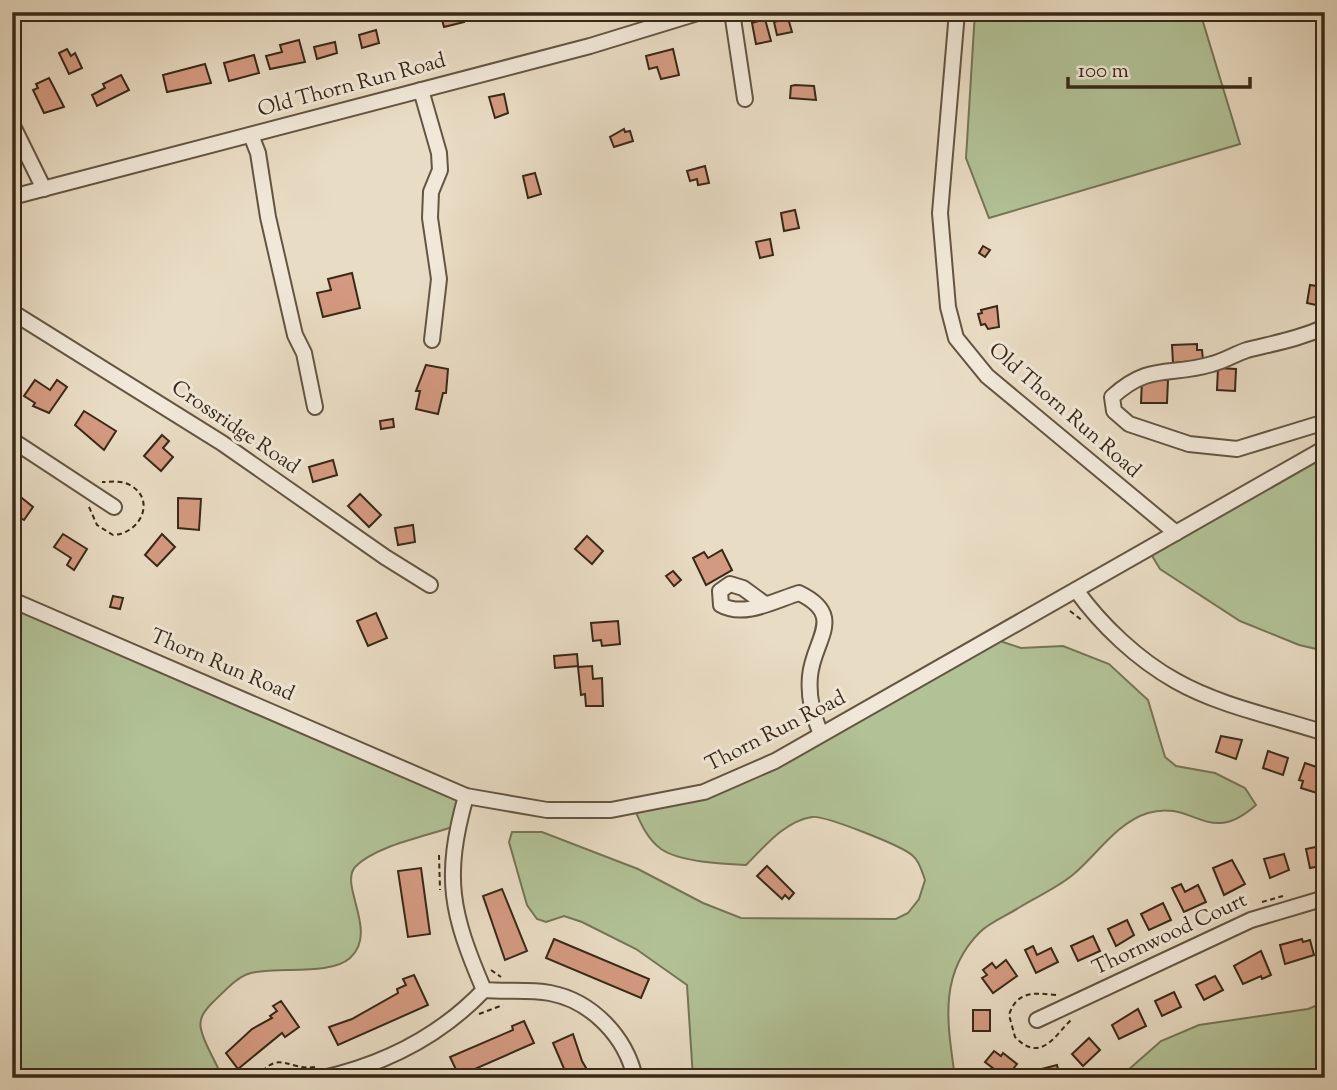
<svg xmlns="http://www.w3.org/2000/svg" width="1337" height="1090" font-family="'Sorts Mill Goudy',serif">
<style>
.green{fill:#b2c297;stroke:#757556;stroke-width:2}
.building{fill:#d49a81;stroke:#382816;stroke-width:2}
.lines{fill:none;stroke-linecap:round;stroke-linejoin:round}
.minor-casing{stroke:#645542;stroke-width:18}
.path{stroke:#382816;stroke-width:2;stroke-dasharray:5 3.5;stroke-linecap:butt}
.minor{stroke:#f1e8d9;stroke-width:14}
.labels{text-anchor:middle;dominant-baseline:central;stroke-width:6;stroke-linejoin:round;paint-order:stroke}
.street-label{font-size:21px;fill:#382816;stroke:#f1e8d9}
</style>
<rect width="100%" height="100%" fill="#e9dcc4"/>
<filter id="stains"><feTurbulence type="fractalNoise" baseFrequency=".00286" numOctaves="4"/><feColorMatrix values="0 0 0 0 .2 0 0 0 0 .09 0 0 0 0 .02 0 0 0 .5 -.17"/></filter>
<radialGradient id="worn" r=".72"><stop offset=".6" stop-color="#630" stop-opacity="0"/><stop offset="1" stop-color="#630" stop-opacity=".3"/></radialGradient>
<g class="green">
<polygon points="975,12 1200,12 1240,144 989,218 966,158"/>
<polygon points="1325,448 1325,651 1299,645 1240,621 1160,569 1148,549"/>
<path d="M12,600L466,796L458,825C429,836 376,845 355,867C339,886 379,932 350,958C330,976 279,966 251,973C236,977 225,991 213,1002C206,1009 198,1018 201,1029C204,1045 217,1062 222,1078H12Z"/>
<path d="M991,638L1021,648L1063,646L1109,664L1148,700L1165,757L1176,766L1215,773L1245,788L1256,805C1208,848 1194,799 1148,813C1118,822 1097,854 1075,873C1059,887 1038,896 1020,907C1008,915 990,922 980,932C937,975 948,1025 955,1078H693L687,985L636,949L582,922L564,916L546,922L537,919L527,905L509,842L512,832H542L638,869L703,903L741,918L896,919L908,913L919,899L925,880C922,872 920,862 913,856C903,846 824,815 812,817C785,821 764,847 746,865C722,864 680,862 661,849C647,839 640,822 634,808L704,792Z"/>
<polygon points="1325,1002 1325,1078 1119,1078 1161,1041 1199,1025 1308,1009"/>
</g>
<g class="building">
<polygon points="440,12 461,12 464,22 444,27"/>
<polygon points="788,18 792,32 777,35 774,22"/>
<polygon points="765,19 771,41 756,44 752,23"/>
<polygon points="376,30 379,43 362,48 359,35"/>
<polygon points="299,40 305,62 270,69 266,56 282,52 280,45"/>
<polygon points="335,42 337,53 317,59 314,47"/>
<polygon points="67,49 71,56 75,53 82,68 69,74 59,53"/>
<polygon points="673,49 679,75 661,79 657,67 649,69 646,56"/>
<polygon points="254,55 259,73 229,81 224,63"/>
<polygon points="205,64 211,83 167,92 163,75"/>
<polygon points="121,75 129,90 97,106 92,95 105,88 103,84"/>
<polygon points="49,78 64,107 44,113 33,90 38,88 36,84"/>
<polygon points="795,85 814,86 816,100 790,98 791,86"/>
<polygon points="504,94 508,113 495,118 489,97"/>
<polygon points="624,129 625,132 630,131 633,141 614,147 610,137"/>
<polygon points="705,166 709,183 698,185 697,179 690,181 687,171"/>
<polygon points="535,173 541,194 528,198 523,176"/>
<polygon points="795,210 799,228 784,231 781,213"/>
<polygon points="770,239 773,255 760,258 756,242"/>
<polygon points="983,246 990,250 985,257 979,253"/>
<polygon points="352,273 360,308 323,317 317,293 331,290 328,279"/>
<polygon points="1324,281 1325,307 1307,303 1310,285 1323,287"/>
<polygon points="997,306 999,327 988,329 985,324 981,325 978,314 982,313 981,310"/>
<polygon points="1197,344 1197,350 1202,350 1203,360 1173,363 1172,345"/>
<polygon points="426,365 448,369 446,393 443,393 438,414 416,409 420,391 416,391"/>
<polygon points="1218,368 1236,369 1235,391 1217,390"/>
<polygon points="35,380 50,390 57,380 67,387 49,413 33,406 35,403 24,396"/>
<polygon points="1142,380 1168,380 1167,403 1141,403"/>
<polygon points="84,411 116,431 104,450 75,425"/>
<polygon points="393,419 394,427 381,429 380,421"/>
<polygon points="162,435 169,441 163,448 173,457 161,471 144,456"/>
<polygon points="333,460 337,475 313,482 309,467"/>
<polygon points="12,490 33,507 24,520 12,513"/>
<polygon points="360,494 381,515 369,527 348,506"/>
<polygon points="178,498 201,499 199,530 178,528"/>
<polygon points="413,525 415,542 398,545 395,528"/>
<polygon points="63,534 87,549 74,570 67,565 71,558 54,547"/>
<polygon points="162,534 175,547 157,566 145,555"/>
<polygon points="587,536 603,551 592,564 575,549"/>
<polygon points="722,550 732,570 706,585 693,558 704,552 708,558"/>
<polygon points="673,571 681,580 674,586 666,576"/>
<polygon points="113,596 123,598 120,609 110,607"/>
<polygon points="376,613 387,638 368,646 357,621"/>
<polygon points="618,621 620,644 602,646 601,640 593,641 591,623"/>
<polygon points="577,654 578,666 555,668 554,656"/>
<polygon points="592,666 593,679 602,678 603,706 586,706 585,694 581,695 578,667"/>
<polygon points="1221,736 1242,740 1236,759 1216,752"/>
<polygon points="1268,751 1288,758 1283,775 1263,768"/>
<polygon points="1305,763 1325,770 1322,787 1319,786 1317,793 1301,788 1303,781 1299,780"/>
<polygon points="1325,845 1325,865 1310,868 1306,849"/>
<polygon points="1284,854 1289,870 1270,878 1264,859"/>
<polygon points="1232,860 1245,884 1224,895 1213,868"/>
<polygon points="767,866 794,893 789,899 785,895 782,899 757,876"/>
<polygon points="421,868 430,934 408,937 398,871"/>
<polygon points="1181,884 1185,892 1198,885 1206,902 1184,912 1172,888"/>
<polygon points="502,889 527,951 505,960 483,896"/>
<polygon points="1163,903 1171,920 1149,930 1141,914"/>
<polygon points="1127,920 1134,935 1116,946 1108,929"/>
<polygon points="1093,936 1100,951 1078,961 1071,946"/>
<polygon points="554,939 649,979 641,998 546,958"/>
<polygon points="1302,939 1303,942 1310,940 1314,955 1285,964 1280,945"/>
<polygon points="1033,946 1037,955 1051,948 1058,962 1036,973 1025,950"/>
<polygon points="1261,951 1271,975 1262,979 1261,976 1243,984 1234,966"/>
<polygon points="1006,960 1017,976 993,993 982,978 987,975 983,970 992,963 996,968"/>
<polygon points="414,975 428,1005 338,1045 329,1027 352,1019 398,993 397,989 406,985 403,979"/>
<polygon points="1215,976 1223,990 1204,1000 1196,985"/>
<polygon points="1174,992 1181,1007 1162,1016 1155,1001"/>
<polygon points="281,1001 299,1027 285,1037 282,1033 238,1069 226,1053 252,1029 272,1018 270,1016 277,1011 273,1006"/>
<polygon points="1138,1009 1146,1026 1119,1039 1112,1025"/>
<rect x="973" y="1010" width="17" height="21"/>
<polygon points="524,1021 534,1043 459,1076 450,1057 513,1030 512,1026"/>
<polygon points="573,1034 582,1061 592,1078 568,1078 553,1043"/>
<polygon points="1089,1038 1100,1050 1083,1066 1072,1054"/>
<polygon points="994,1051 1001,1056 1003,1053 1017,1064 1006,1078 985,1062"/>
<polygon points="1057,1065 1060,1078 1036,1078 1034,1071"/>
</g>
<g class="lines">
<defs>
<g id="minor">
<polyline points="732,12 745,99"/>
<polyline points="957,12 940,213 948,307 956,338 987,376 1176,533"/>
<polyline points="1321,12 1325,22"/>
<polyline points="421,90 439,153 440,170 431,192 430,218 439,279 432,340"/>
<polyline points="12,124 44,189"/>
<polyline points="251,135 258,153 268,217 295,335 304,353 315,407"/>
<polyline points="12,197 590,46 701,12"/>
<polyline points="12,312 222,443 385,557 430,585"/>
<path d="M1325,327C1299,339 1274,343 1247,350C1235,354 1224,361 1212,364C1170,377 1150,362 1112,397L1114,411L1129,424L1189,444L1237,449L1325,422"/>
<polyline points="12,440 114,507"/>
<path d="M1076,590C1101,625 1138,660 1176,681C1220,706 1276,717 1325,733"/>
<polyline points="12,600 466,796 547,810 611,810 704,792 775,761 1325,448"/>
<path d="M765,604L743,588L730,584L720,591L721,605C744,618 776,600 799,593C847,616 813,640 810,676C808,698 813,715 821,734"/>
<path d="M466,796C443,878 451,913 484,990C506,992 529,989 550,993C592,1001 626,1037 635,1078"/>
<polyline points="1037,1020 1251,920 1325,898"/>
<path d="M323,1078C385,1064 440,1036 484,990"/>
</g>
</defs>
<use href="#minor" class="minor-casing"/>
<g class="path">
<path d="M89,507L97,525L113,535C140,534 157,500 130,485C121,480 111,482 102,482"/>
<polyline points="1070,611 1083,621"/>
<polyline points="439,855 440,890"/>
<polyline points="1262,902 1283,896"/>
<polyline points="491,970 501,977"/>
<path d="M1056,995C1035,993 1017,990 1009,1015L1015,1037C1041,1064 1055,1035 1071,1020"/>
<polyline points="479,1014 503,1005"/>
<path d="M257,1078C279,1048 288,1071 315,1067"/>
</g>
<use href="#minor" class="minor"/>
</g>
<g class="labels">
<g class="street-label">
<text transform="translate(352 86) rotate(-15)">Old Thorn Run Road</text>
<text transform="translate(1064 411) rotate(41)">Old Thorn Run Road</text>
<text transform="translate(235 428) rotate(34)">Crossridge Road</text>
<text transform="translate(222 666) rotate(23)">Thorn Run Road</text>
<text transform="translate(776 732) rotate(-27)">Thorn Run Road</text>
<text transform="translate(1170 935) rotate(-25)">Thornwood Court</text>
</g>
</g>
<rect width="1337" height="1090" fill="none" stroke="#e9dcc4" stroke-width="42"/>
<rect x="14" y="14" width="1309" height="1062" fill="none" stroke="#382816" stroke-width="3.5"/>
<rect x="21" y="21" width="1295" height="1048" fill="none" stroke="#382816" stroke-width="2"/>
<path d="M1068 77v10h182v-10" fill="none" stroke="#382816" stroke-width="3.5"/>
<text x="1078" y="77" font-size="21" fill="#382816" stroke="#f1e8d9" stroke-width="5" paint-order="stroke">100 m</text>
<rect width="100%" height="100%" filter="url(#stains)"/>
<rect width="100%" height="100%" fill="url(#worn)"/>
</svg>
